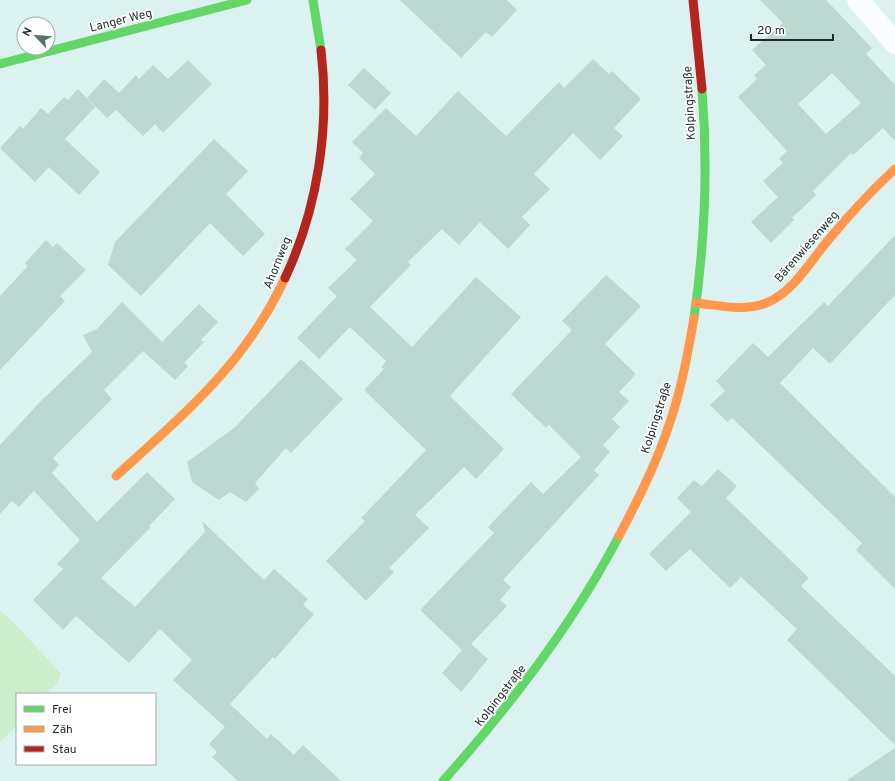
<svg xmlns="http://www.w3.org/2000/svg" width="895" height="781" font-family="Overpass,sans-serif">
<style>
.green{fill:#cec}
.building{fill:#bdd8d0;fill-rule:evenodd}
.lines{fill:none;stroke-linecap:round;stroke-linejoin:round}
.street{stroke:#fafdfd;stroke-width:22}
.fast{stroke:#63d668;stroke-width:9}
.slow{stroke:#ff974d;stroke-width:9}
.jam{stroke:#b3261e;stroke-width:9}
.labels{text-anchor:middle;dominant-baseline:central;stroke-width:3.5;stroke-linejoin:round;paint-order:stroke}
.street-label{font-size:12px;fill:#192a28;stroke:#fff}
</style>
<rect width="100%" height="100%" fill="#dbf2f0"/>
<polygon class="green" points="0,611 15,624 61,674 57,683 46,694 17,694 17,725 0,742"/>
<g class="building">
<polygon points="400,0 507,0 517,10 492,37 486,32 461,58"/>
<path d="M760,0H826L872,48L866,54L895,85V141L883,128L853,155L851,153L813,191L816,195L792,218L794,220L771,243L751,222L778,197L763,181L783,163L779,159L787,151L738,97L757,79L754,75L766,65L752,50L783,23ZM832,73L861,103L826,134L798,104Z"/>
<polygon points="593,59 609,74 612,71 641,99 614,128 623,136 600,160 573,133 534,174 550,189 522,217 530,225 508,249 480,222 459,245 442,229 408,262 411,265 370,307 412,347 476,277 521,317 450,396 504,449 476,479 464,467 415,515 429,528 389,568 394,572 366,601 326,561 365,521 361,518 426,450 364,390 384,369 381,367 386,361 350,327 319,359 297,338 337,296 328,288 357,260 345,249 373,221 350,199 375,174 359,158 363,153 352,142 386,108 416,136 458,91 506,136 559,82 564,88"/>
<polygon points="188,60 212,84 163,133 155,124 143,136 116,110 107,118 87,98 104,79 119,93 136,75 139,79 153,65 168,79"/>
<polygon points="364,68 391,93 375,110 348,85"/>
<polygon points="78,89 95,107 65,139 100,172 79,195 49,167 35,182 0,148 20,126 23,129 41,108 48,114 64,97 68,100"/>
<polygon points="214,139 248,171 226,194 265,234 243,256 210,223 141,296 108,265 115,242"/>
<polygon points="895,235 895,295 830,364 813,348 780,383 895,497 895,589 856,550 862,543 732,418 727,422 710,405 725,391 716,381 753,343 768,357 824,302 828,306"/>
<polygon points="46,240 53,247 57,243 86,270 60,296 65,301 0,370 0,296 28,266 25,263"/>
<polygon points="606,275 641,306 605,344 636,374 619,392 629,401 612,419 620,427 603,445 610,452 594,470 599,475 503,580 511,587 500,600 507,606 471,644 488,659 461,692 442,673 462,650 420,610 494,533 488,527 531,482 543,494 581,457 549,425 546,428 511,394 572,330 562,321"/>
<polygon points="122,302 162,342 199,304 218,322 201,340 204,342 184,363 188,366 175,380 143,351 104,390 112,399 53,458 59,465 52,473 97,522 147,472 175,499 149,526 151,527 101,578 135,607 205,532 202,521 264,580 274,569 308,599 303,605 314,614 275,659 273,657 230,704 267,739 271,734 294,755 303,745 341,781 238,781 212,757 217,752 209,744 225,727 173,680 192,660 160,629 129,663 76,616 63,630 33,600 63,569 57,564 80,540 34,491 19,507 12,501 0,514 0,445 40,402 92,352 83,335 97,329"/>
<polygon points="301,359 343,399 291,453 286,448 255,483 259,489 246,502 230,492 219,500 192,482 187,462 234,428"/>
<polygon points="718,469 737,486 726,498 809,578 801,586 895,676 895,745 787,640 797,629 741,577 730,588 690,549 666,571 649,554 691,512 677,498 694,480 702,486"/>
<polygon points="895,748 895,781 846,781"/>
</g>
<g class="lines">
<polyline class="street" points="858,0 895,43"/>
<g class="fast">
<polyline points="313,0 321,50"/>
<polyline points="0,64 247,0"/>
<path d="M694,318C705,242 708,165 702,89"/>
<path d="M443,781C510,706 572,626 619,536"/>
</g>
<g class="slow">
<path d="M696,303C718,305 744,312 766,303C794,292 811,260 830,238C850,214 872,190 895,169"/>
<path d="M116,476C184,414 246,363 285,278"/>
<path d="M619,536C639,498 658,460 671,419C682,386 688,352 694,318"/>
</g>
<g class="jam">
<polyline points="693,0 702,89"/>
<path d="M285,278C318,208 330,127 321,50"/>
</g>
</g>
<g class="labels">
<g class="street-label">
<text transform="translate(121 21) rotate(-14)">Langer Weg</text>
<text transform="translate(690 103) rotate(-93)">Kolpingstraße</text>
<text transform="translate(807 247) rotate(-49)">Bärenwiesenweg</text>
<text transform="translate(278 263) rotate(-68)">Ahornweg</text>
<text transform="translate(657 418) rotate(-72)">Kolpingstraße</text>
<text transform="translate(501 696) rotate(-52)">Kolpingstraße</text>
</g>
</g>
<rect x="16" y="693" width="140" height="72" fill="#ffffff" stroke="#a3aaa9"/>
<rect x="24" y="706" width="20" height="6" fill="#63d668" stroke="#a3aaa9"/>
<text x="52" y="713" font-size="12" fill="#192a28">Frei</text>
<rect x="24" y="726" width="20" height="6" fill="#ff974d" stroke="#a3aaa9"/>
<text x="52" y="733" font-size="12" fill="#192a28">Zäh</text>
<rect x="24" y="746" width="20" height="6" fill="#b3261e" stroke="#a3aaa9"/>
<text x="52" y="753" font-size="12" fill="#192a28">Stau</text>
<g transform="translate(36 36) rotate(296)"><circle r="19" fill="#ffffff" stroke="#a3aaa9"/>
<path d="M0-3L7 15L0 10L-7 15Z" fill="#5d706e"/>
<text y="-6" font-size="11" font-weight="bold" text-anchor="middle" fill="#192a28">N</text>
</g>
<path d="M751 34v6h82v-6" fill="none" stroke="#192a28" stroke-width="2"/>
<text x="757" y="34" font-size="12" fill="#192a28" stroke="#ffffff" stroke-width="3" paint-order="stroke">20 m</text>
</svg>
